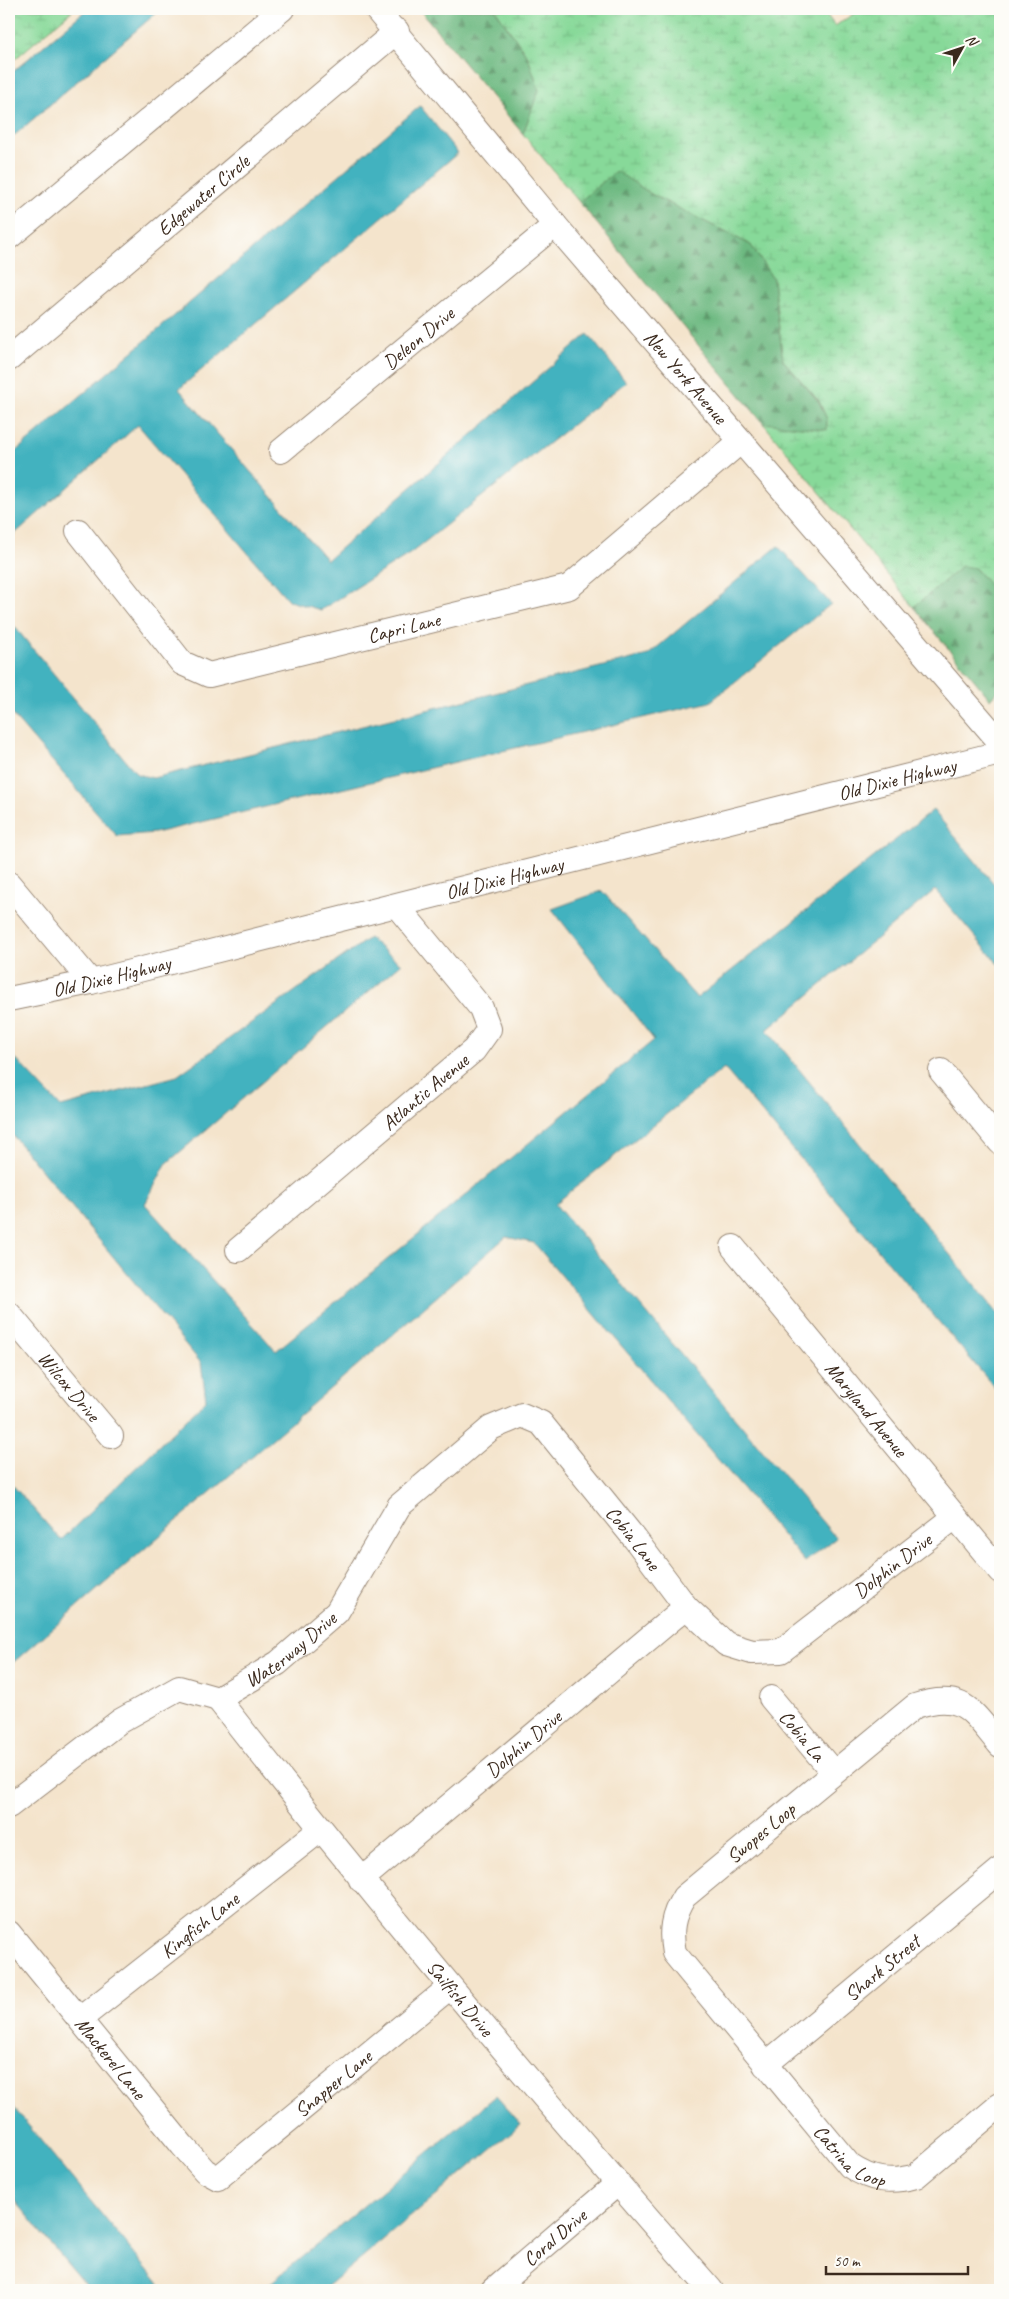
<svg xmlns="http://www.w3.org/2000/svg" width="1009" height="2299" font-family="Caveat,sans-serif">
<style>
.forest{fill:url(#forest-firs);stroke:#547250}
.wetland{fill:url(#wetland-marsh);stroke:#61825c}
.water{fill:#43b2bf;stroke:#3f6e6e}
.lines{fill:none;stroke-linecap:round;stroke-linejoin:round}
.minor-casing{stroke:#988775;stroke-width:26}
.minor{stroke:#fff;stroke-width:24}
.labels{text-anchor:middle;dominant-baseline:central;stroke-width:4.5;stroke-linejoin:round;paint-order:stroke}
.street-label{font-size:20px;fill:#3b2a1e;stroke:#fdfcf7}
</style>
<defs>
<pattern id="forest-firs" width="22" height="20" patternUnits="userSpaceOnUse" patternTransform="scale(1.25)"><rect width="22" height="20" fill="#6db981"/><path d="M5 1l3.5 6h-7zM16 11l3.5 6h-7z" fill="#5b9769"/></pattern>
<pattern id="wetland-marsh" width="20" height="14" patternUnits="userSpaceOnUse" patternTransform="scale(1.25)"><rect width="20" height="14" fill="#87d999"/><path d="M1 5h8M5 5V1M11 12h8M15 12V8" fill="none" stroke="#75ba83"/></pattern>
</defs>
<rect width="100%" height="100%" fill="#fdfcf7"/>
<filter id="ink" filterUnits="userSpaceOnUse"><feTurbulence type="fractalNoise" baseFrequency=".02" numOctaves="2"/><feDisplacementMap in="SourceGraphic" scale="10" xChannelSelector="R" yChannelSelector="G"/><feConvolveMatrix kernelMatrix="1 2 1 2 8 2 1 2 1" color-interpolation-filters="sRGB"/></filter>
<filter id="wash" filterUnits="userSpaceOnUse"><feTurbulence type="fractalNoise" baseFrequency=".0096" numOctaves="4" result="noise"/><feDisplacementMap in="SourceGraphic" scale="20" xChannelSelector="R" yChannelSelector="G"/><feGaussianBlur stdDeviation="1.12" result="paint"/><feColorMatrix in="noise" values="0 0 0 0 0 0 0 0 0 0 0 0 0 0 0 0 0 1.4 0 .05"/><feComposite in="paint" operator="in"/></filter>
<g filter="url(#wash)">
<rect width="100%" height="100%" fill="#f4e4cc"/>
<g class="forest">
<polygon points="419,9 495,9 528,57 539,90 523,134"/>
<polygon points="616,170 653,195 751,245 773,279 783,360 819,402 827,419 827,431 763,423 579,202"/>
<polygon points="962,566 974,567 1000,597 1000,688 990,699 914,607"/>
</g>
<g class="wetland">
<polygon points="9,9 74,9 9,64"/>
<polygon points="495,9 822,9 835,26 855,13 853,9 1000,9 1000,597 975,568 962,566 914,607 763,423 827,430 827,419 819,401 783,360 773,279 751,245 653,195 616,171 579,202 523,134 539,90 528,57"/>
</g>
<g class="water">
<polygon points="87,9 161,9 9,140 9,75"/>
<polygon points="420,106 458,153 179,389 327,560 588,334 626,382 411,553 321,610 289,601 138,425 9,539 9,457"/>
<polygon points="778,546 831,604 710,702 155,833 117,836 9,711 9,620 137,774 153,778 648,655"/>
<polygon points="933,810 1000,891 1000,966 935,890 767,1030 1000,1316 1000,1394 724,1068 555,1204 836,1538 805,1562 534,1243 506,1237 9,1666 9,1481 61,1540 206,1400 201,1363 9,1131 9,1052 61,1107 177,1076 369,938 401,964 166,1164 145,1204 276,1351 654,1040 552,909 602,891 697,998"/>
<polygon points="496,2096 521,2124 323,2290 262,2290"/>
<polygon points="9,2102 164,2290 89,2290 9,2193"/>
</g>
</g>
<g filter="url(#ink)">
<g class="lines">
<defs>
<g id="minor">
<path id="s1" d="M376,9L555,225L1000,742"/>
<polyline points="9,237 282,9"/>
<path id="s2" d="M9,359L397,31"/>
<path id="s3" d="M281,451L555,225"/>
<path id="s4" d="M78,531L182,663L209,675L569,587L741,441"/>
<polyline points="9,884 91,982"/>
<path id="s5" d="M9,999L91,982L1000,753"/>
<polyline points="941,1071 1000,1142"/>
<path id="s6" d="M733,1247L1000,1571"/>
<path id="s7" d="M238,1250L474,1050L489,1029L481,1008L397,906"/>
<path id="s8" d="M9,1314L111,1436"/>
<path id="s9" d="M771,1698L833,1772"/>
<path id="s10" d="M218,1699C376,1901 541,2097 711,2290"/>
<path id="s11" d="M1000,1745C971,1711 964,1690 915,1706L684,1897C672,1916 670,1931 674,1953L850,2166C872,2181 891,2183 916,2176L1000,2105"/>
<path id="s12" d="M9,1806L120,1721L179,1688L218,1699L278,1663L337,1612L399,1506L491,1428L522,1415L541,1423L635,1539L686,1607L726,1644L752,1652L781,1651L955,1517"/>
<path id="s13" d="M361,1880L686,1607"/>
<path id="s14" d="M9,1933L182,2145L205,2171L218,2178L450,1987"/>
<path id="s15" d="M80,2019L320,1830"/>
<path id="s16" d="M765,2065L1000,1870"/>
<path id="s17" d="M493,2290L617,2184"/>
</g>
</defs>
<use href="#minor" class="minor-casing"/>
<use href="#minor" class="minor"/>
</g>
</g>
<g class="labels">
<g class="street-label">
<text stroke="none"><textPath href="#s2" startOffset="254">Edgewater Circle</textPath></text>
<text stroke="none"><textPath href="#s3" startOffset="178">Deleon Drive</textPath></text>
<text stroke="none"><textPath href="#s1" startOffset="481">New York Avenue</textPath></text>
<text stroke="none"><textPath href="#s4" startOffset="398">Capri Lane</textPath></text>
<text stroke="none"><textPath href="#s5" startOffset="915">Old Dixie Highway</textPath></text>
<text stroke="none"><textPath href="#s5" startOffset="510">Old Dixie Highway</textPath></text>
<text stroke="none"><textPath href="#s5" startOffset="105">Old Dixie Highway</textPath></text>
<text stroke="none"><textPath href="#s7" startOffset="245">Atlantic Avenue</textPath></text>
<text stroke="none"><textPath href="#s8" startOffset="94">Wilcox Drive</textPath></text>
<text stroke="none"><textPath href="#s6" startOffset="210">Maryland Avenue</textPath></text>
<text stroke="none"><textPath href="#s12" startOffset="841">Cobia Lane</textPath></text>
<text stroke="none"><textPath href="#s12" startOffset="1179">Dolphin Drive</textPath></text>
<text stroke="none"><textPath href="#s12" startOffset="336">Waterway Drive</textPath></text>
<text stroke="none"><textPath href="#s9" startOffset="49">Cobia La</textPath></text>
<text stroke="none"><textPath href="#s13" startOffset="212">Dolphin Drive</textPath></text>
<text transform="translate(761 1833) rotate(-40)">Swopes Loop</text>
<text stroke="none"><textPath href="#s15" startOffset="152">Kingfish Lane</textPath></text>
<text stroke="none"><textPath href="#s16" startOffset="152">Shark Street</textPath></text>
<text stroke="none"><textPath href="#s10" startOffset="385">Sailfish Drive</textPath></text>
<text stroke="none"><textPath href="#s14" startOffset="161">Mackerel Lane</textPath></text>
<text stroke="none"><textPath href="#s14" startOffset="472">Snapper Lane</textPath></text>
<text stroke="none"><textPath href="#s11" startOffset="732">Catrina Loop</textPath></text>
<text stroke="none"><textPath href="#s17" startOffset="81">Coral Drive</textPath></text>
</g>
</g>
<rect width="1009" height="2299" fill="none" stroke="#fdfcf7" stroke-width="30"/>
<g transform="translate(962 48) rotate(50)" stroke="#fdfcf7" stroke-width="4" paint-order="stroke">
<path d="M0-4L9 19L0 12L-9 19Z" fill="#3b2a1e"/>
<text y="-8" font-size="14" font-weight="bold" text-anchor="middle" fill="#3b2a1e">N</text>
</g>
<path d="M826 2266v8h142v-8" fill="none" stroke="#3b2a1e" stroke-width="2.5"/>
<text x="834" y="2266" font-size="15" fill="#3b2a1e" stroke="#fdfcf7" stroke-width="4" paint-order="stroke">50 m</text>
</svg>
